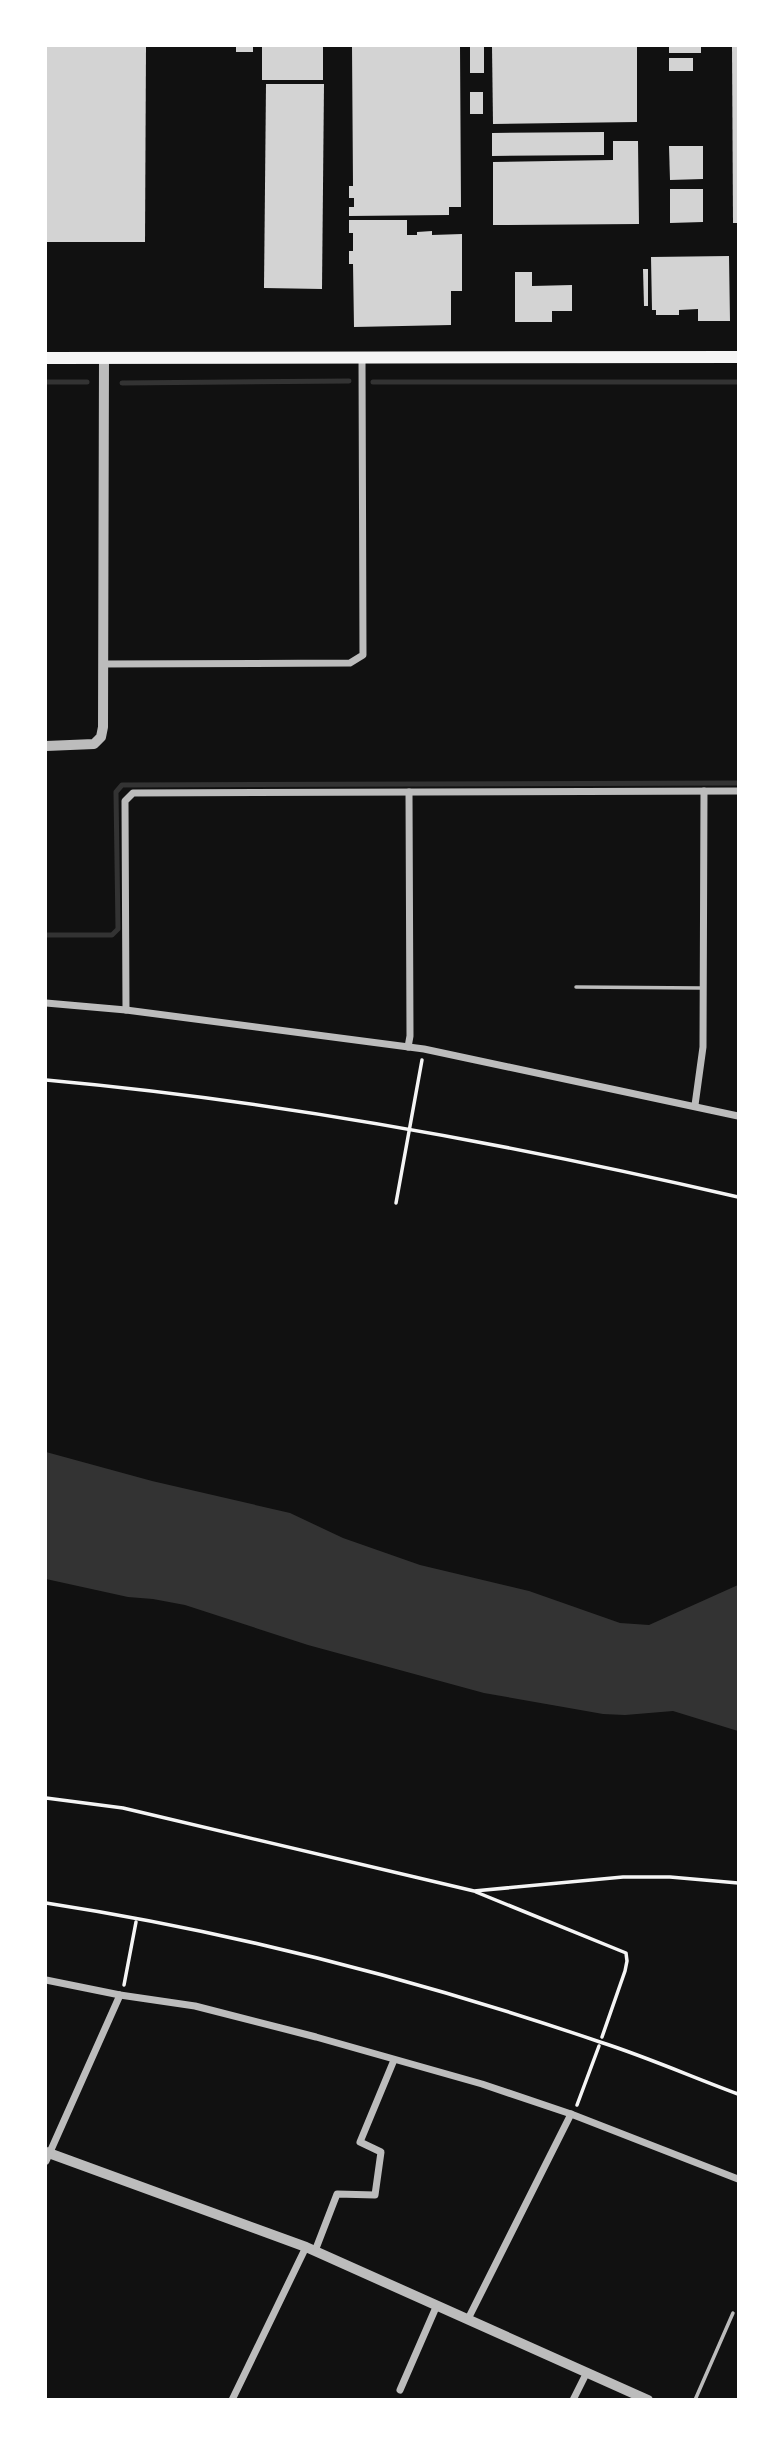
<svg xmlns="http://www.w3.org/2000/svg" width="784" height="2445" font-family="'Fira Sans Condensed',sans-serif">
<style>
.water{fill:#333}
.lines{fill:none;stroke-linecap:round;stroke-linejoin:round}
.stream{stroke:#333;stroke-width:5}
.building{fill:#d3d3d3}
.path{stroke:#f5f5f5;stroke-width:3.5}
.service{stroke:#bcbcbc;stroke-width:3.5}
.minor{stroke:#bcbcbc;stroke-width:7}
.tertiary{stroke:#bcbcbc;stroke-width:10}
.primary{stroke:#f5f5f5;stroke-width:12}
</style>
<rect width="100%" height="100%" fill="#111"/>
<polygon class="water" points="46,1452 152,1481 290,1513 343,1538 420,1565 529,1591 620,1623 649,1625 738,1585 738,1731 673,1711 625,1715 603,1714 484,1693 308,1645 185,1605 153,1599 128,1597 46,1579"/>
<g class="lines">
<g class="stream">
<polyline points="46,382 87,382"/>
<polyline points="373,382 738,382"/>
<polyline points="122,383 349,381"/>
<polyline points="46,935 112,935 118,929 116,792 122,785 738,783"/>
</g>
</g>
<g class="building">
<polygon points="46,46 146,46 145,242 46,242"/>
<rect x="236" y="46" width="17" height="6"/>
<rect x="262" y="46" width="61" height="34"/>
<polygon points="352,46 460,46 461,207 449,207 449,215 349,216 349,207 354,207 354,198 349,198 349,186 353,186"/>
<rect x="470" y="46" width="14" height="27"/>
<polygon points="492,46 637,46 637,122 493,124"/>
<rect x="669" y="46" width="32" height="7"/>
<polygon points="732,46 738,46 738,223 733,223"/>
<rect x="669" y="58" width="24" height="13"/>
<polygon points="266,84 324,84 322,289 264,288"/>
<rect x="470" y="92" width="13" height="22"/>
<polygon points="604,132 604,155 492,156 492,133"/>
<polygon points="613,141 638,141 639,224 493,225 493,162 613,160"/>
<polygon points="669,146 703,146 703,179 670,180"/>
<polygon points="670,189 703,189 703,222 670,223"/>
<polygon points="349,220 407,220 407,235 417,235 417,232 432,231 432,235 462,234 462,291 451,291 451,325 354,327 353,264 349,264 349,251 353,251 353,233 349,233"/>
<polygon points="729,256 730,321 698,321 698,309 679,310 679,315 656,315 656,310 652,310 651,257"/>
<polygon points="643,269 648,269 648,306 644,306"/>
<polygon points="515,272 532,272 532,286 572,285 572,311 552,311 552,322 515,322"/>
</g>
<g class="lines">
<g class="path">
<path d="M46,1080C279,1101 510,1144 738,1197"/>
<polyline points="396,1203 422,1060"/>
<polyline points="46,1798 123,1808 474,1891 623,1877 670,1877 738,1883"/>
<polyline points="476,1892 626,1953 627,1961 625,1971 602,2037"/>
<path d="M46,1903C234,1932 419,1980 600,2042C647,2057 692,2077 738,2094"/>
<polyline points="124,1985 136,1922"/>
<polyline points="577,2105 599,2046"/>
</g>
<g class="service">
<polyline points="576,987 701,988"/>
<polyline points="695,2400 733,2313"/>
</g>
<g class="minor">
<polyline points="103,664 350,663 363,655 362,357"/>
<polyline points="46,1003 126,1010 424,1049 738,1116"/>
<polyline points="126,1010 125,801 133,793 738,791"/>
<polyline points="408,1047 410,1036 409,792"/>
<polyline points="695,1105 703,1047 704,791"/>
<polyline points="46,1980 120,1995 195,2006 316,2037 482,2084 571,2114 738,2179"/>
<polyline points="46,2161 120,1995"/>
<polyline points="315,2251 337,2194 375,2195 381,2152 360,2142 394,2060"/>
<polyline points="468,2319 571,2114"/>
<polyline points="400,2390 437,2305"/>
<polyline points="232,2400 306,2247"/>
<polyline points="573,2400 587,2372"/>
</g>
<g class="tertiary">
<polyline points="46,746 94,744 101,737 103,727 104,358"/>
<polyline points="46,2152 306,2247 648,2400"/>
</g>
<polyline class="primary" points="46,358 738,357"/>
</g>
<rect width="784" height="2445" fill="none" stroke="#ffffff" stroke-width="94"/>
</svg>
